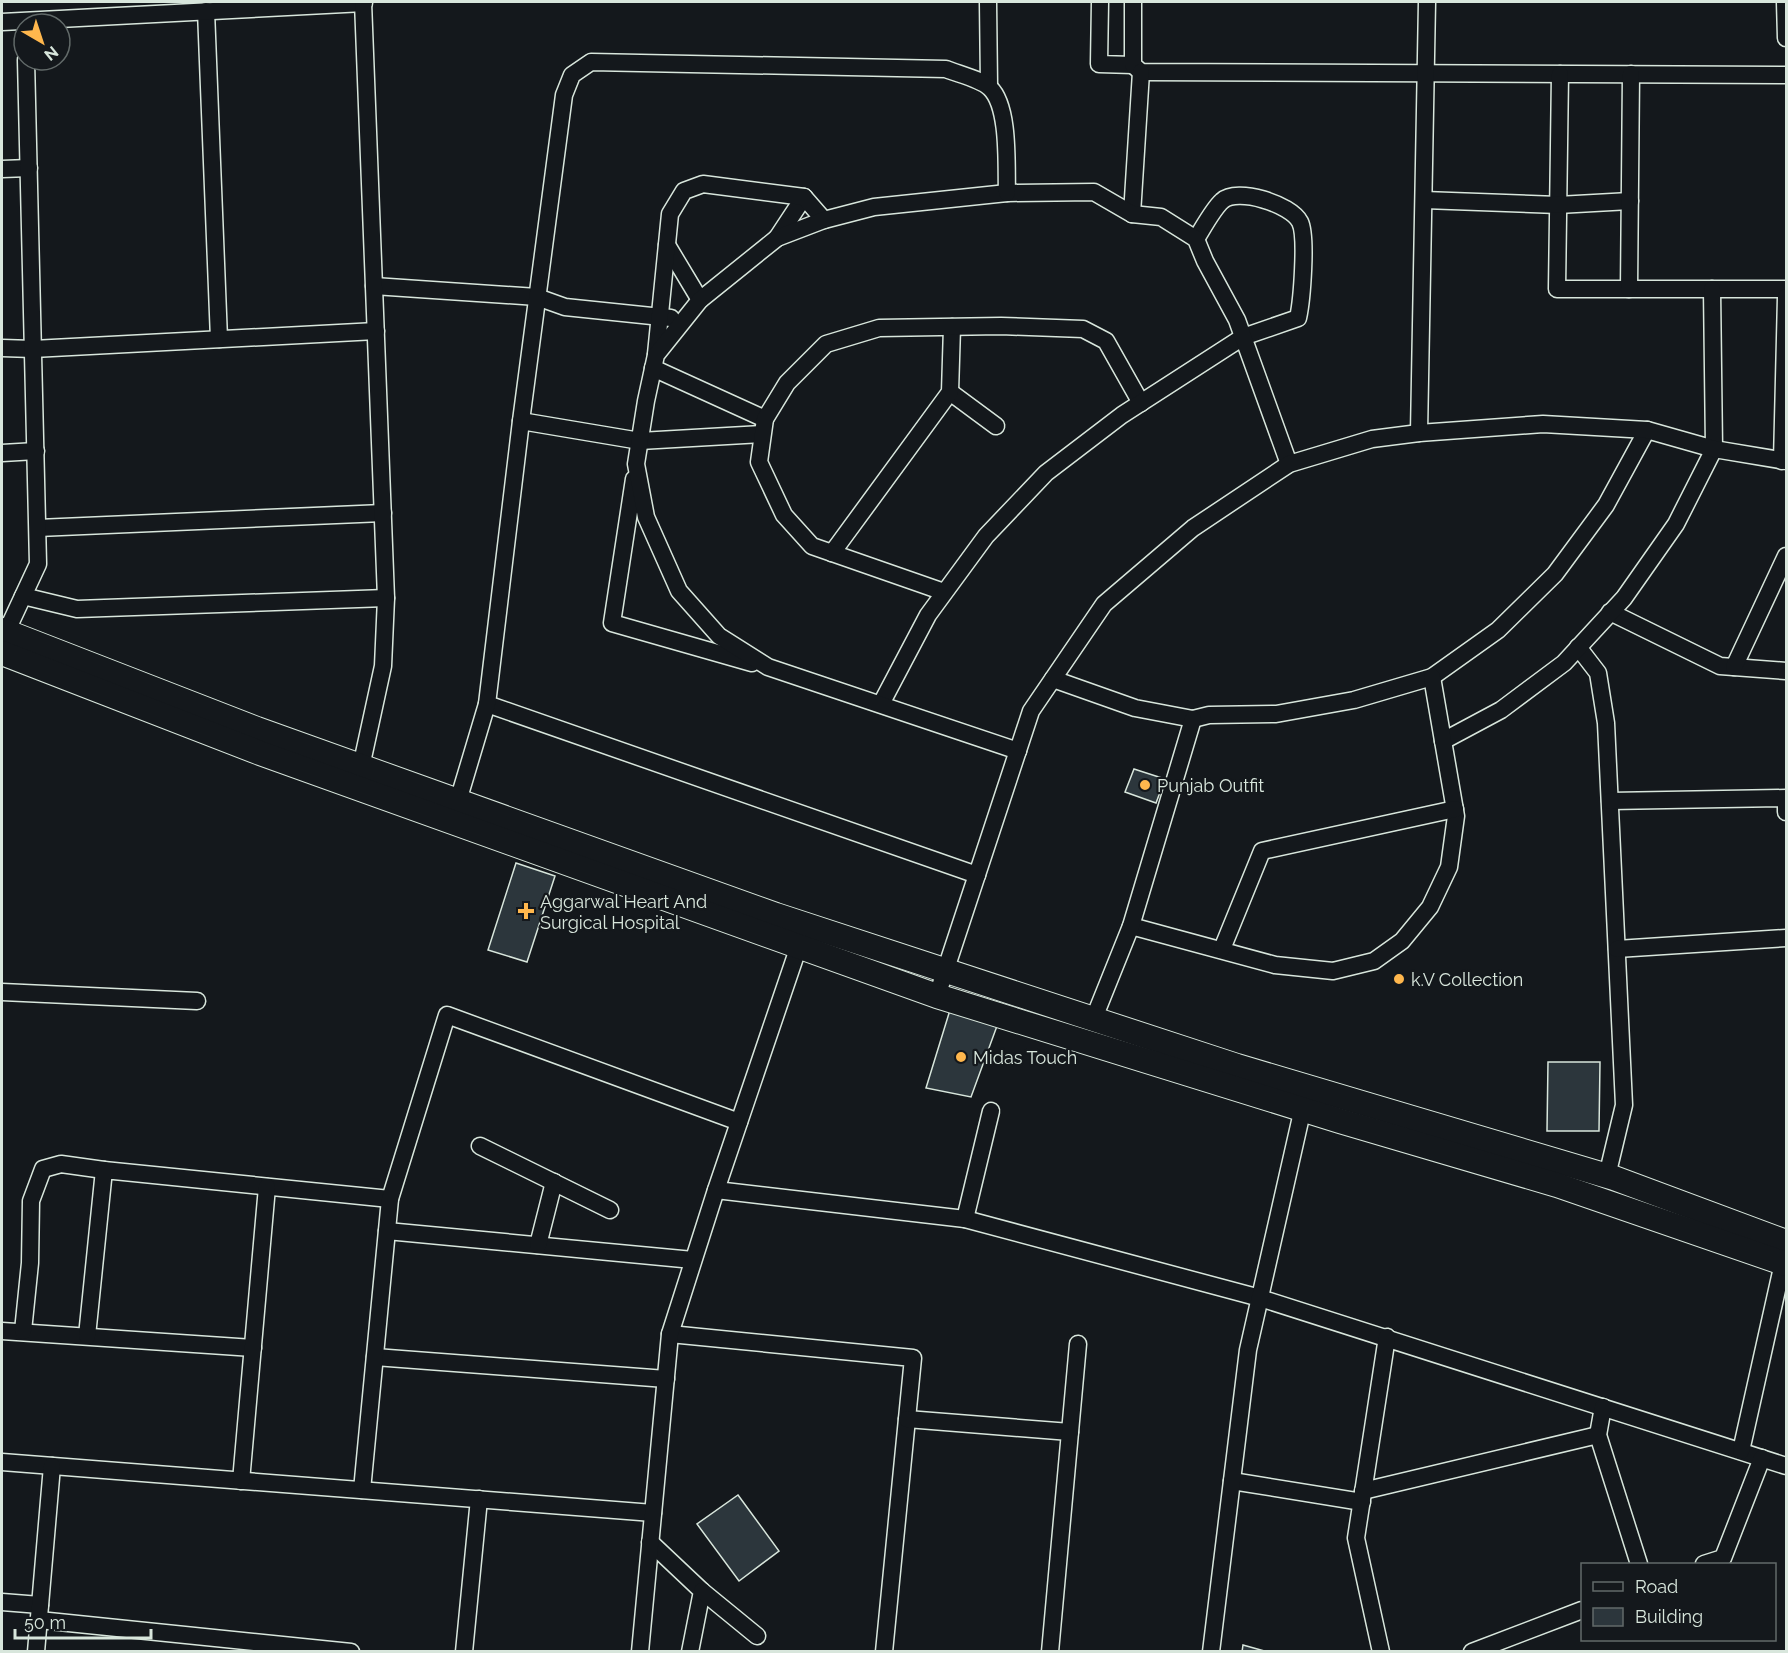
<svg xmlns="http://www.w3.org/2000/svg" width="1788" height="1653" font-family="Raleway,sans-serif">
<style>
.building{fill:#2c363c;stroke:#d8e6dc;stroke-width:1.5}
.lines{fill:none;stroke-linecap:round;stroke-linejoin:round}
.minor-casing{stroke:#d8e6dc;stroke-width:19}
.secondary-casing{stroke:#d8e6dc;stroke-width:26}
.minor{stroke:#14181c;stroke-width:16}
.secondary{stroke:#14181c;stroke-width:24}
.poi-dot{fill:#ffb74d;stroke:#14181c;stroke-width:2}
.labels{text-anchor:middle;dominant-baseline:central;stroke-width:4.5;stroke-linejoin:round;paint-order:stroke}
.poi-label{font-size:18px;fill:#d8e6dc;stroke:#14181c;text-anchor:start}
</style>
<rect width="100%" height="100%" fill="#14181c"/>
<g class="building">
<polygon points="1134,769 1165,779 1156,803 1125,792"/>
<polygon points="516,863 555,876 527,962 488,950"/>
<polygon points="950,1010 997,1026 971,1097 926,1088"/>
<polygon points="1548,1062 1600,1062 1599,1131 1547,1131"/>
<polygon points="738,1495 779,1551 739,1581 697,1524"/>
<polygon points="1243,1645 1268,1652 1242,1652"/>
</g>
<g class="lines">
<defs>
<g id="minor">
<polyline points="988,2 989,86"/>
<polyline points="1100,2 1099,64 1133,65"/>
<polyline points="1133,2 1133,65 1141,72 1786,75"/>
<polyline points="1785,2 1786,38"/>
<polyline points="206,11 219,339"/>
<polyline points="2,22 364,3"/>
<polyline points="1560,74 1557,289 1786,289"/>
<polyline points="2,169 29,168"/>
<polyline points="1424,200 1558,205 1630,201"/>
<polyline points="1132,214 1141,72"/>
<polyline points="777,238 804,197"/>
<polyline points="667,245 700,300"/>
<polyline points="374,286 537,297 565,307 671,318"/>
<polyline points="1629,289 1631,74"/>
<polyline points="2,348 33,349 376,331"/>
<polyline points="656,354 670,214 684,191 703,184 804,197 824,220"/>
<polyline points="653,368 765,419"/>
<polyline points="950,392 996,426"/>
<polyline points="521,421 640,441 762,434"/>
<polyline points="1419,433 1427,2"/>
<polyline points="2,453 36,451"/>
<polyline points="1782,461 1786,297"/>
<polyline points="634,479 612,623 752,663"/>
<polyline points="38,528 383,513"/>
<polyline points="832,553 950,392 952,327"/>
<polyline points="944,592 812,546 784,515 759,462 765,419 787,383 826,344 879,328 1001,326 1083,329 1106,341 1141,403"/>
<polyline points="23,596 77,609 386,598"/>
<polyline points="1610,612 1720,666 1786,671"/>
<polyline points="3,639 38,564 26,60"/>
<polyline points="1578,647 1598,673 1606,723 1624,1105 1607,1176"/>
<polyline points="1734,667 1786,556"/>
<polyline points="1053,679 1135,708 1193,719 1209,715 1276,714 1354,700 1432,677 1498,630 1555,574 1606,505 1647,430"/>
<polyline points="487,704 977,875"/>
<path d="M881,704L928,615L986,536L1046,473L1122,415L1243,337L1298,318C1302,300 1307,236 1300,222C1291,204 1237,187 1222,201C1213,209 1203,228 1196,239"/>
<polyline points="1443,741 1501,710 1564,663 1624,598 1676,524 1714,449 1712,289"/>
<polyline points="1018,751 768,667 719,636 679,591 646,517 636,464 646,401 656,355 700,300 777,238 824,220 874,207 1007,193 1094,192 1132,214 1161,217 1196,239 1205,261 1237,320 1289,464"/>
<polyline points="361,767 383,666 386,598 363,2"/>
<path d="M458,801L487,704L521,421L564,95L572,75L591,62L946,69C958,74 981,79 990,88C1010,107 1006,167 1007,193"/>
<polyline points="1610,801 1786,798 1786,812"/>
<polyline points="1131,926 1275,965 1333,971 1374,961 1402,941 1430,907 1449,867 1456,816 1432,677"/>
<polyline points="1222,949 1262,851 1455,809"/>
<polyline points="1617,949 1786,938"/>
<polyline points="2,992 197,1001"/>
<polyline points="937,996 1031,711 1104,604 1193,528 1289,464 1372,439 1419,433 1543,424 1647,430 1714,449 1786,461"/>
<polyline points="1094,1018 1131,926 1193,719"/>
<polyline points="480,1146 610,1210"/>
<polyline points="716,1190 965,1219 1260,1298 1786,1466"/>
<polyline points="965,1219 991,1111"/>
<polyline points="387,1231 693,1260"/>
<polyline points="538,1245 554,1182"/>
<polyline points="2,1331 253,1348"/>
<polyline points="23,1331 30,1263 31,1201 43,1169 61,1164 104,1170"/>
<polyline points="670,1334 913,1358 884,1652"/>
<polyline points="87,1336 104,1170 390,1199"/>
<polyline points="375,1357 666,1379"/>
<polyline points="1603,1407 1598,1435 1639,1564"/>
<polyline points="907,1419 1070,1432"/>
<polyline points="1741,1451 1783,1263"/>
<polyline points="2,1462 653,1513"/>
<polyline points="241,1481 267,1187"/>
<polyline points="1232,1481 1362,1502"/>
<polyline points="362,1490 390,1199 447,1015 739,1122"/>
<polyline points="1363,1491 1598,1435"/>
<polyline points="650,1542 702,1591 690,1652"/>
<polyline points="1704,1564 1723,1558 1762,1458"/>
<polyline points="702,1591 757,1636"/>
<polyline points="2,1602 40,1605"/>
<polyline points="39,1620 351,1652"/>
<polyline points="36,1652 52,1466"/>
<polyline points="464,1652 479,1499"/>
<polyline points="640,1652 670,1334 716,1190 802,937"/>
<polyline points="1050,1652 1078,1344"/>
<polyline points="1211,1652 1248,1350 1305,1099"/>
<polyline points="1381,1652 1356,1538 1387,1337"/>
<polyline points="1472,1652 1582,1610"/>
</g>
<g id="secondary">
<polyline points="2,630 257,729 776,915 1237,1066 1614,1178 1786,1242"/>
<polyline points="2,653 260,753 937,996 1340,1121 1557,1185 1786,1264"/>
</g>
</defs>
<use href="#minor" class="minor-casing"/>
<use href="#secondary" class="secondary-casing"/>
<use href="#minor" class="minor"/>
<use href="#secondary" class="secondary"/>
</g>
<g class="poi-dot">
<circle cx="1145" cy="785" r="6"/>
<path d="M523 902h6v6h6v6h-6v6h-6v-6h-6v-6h6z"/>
<circle cx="1399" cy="979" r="6"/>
<circle cx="961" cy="1057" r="6"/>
</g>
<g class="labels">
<g class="poi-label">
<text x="1157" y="785">Punjab Outfit</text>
<text x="540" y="901">Aggarwal Heart And<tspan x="540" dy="21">Surgical Hospital</tspan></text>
<text x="1411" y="979">k.V Collection</text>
<text x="973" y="1057">Midas Touch</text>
</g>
</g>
<rect width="1788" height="1653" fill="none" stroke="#d8e6dc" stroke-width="6"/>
<rect x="1581" y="1563" width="195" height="78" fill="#14181c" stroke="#626a69" stroke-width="1.5"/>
<rect x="1593" y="1582" width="30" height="9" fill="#14181c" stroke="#626a69" stroke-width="1.5"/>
<text x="1635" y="1593" font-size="18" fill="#d8e6dc">Road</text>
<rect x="1593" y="1608" width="30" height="18" fill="#2c363c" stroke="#626a69" stroke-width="1.5"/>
<text x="1635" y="1623" font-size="18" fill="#d8e6dc">Building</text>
<g transform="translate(42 42) rotate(141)"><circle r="28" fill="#14181c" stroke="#626a69" stroke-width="1.5"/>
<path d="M0-4.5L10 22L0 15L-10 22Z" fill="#ffb74d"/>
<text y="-9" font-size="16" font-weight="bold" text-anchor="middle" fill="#d8e6dc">N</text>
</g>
<path d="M15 1629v9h136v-9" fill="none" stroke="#d8e6dc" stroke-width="3"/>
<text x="24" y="1629" font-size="18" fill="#d8e6dc" stroke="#14181c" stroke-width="4.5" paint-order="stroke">50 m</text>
</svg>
